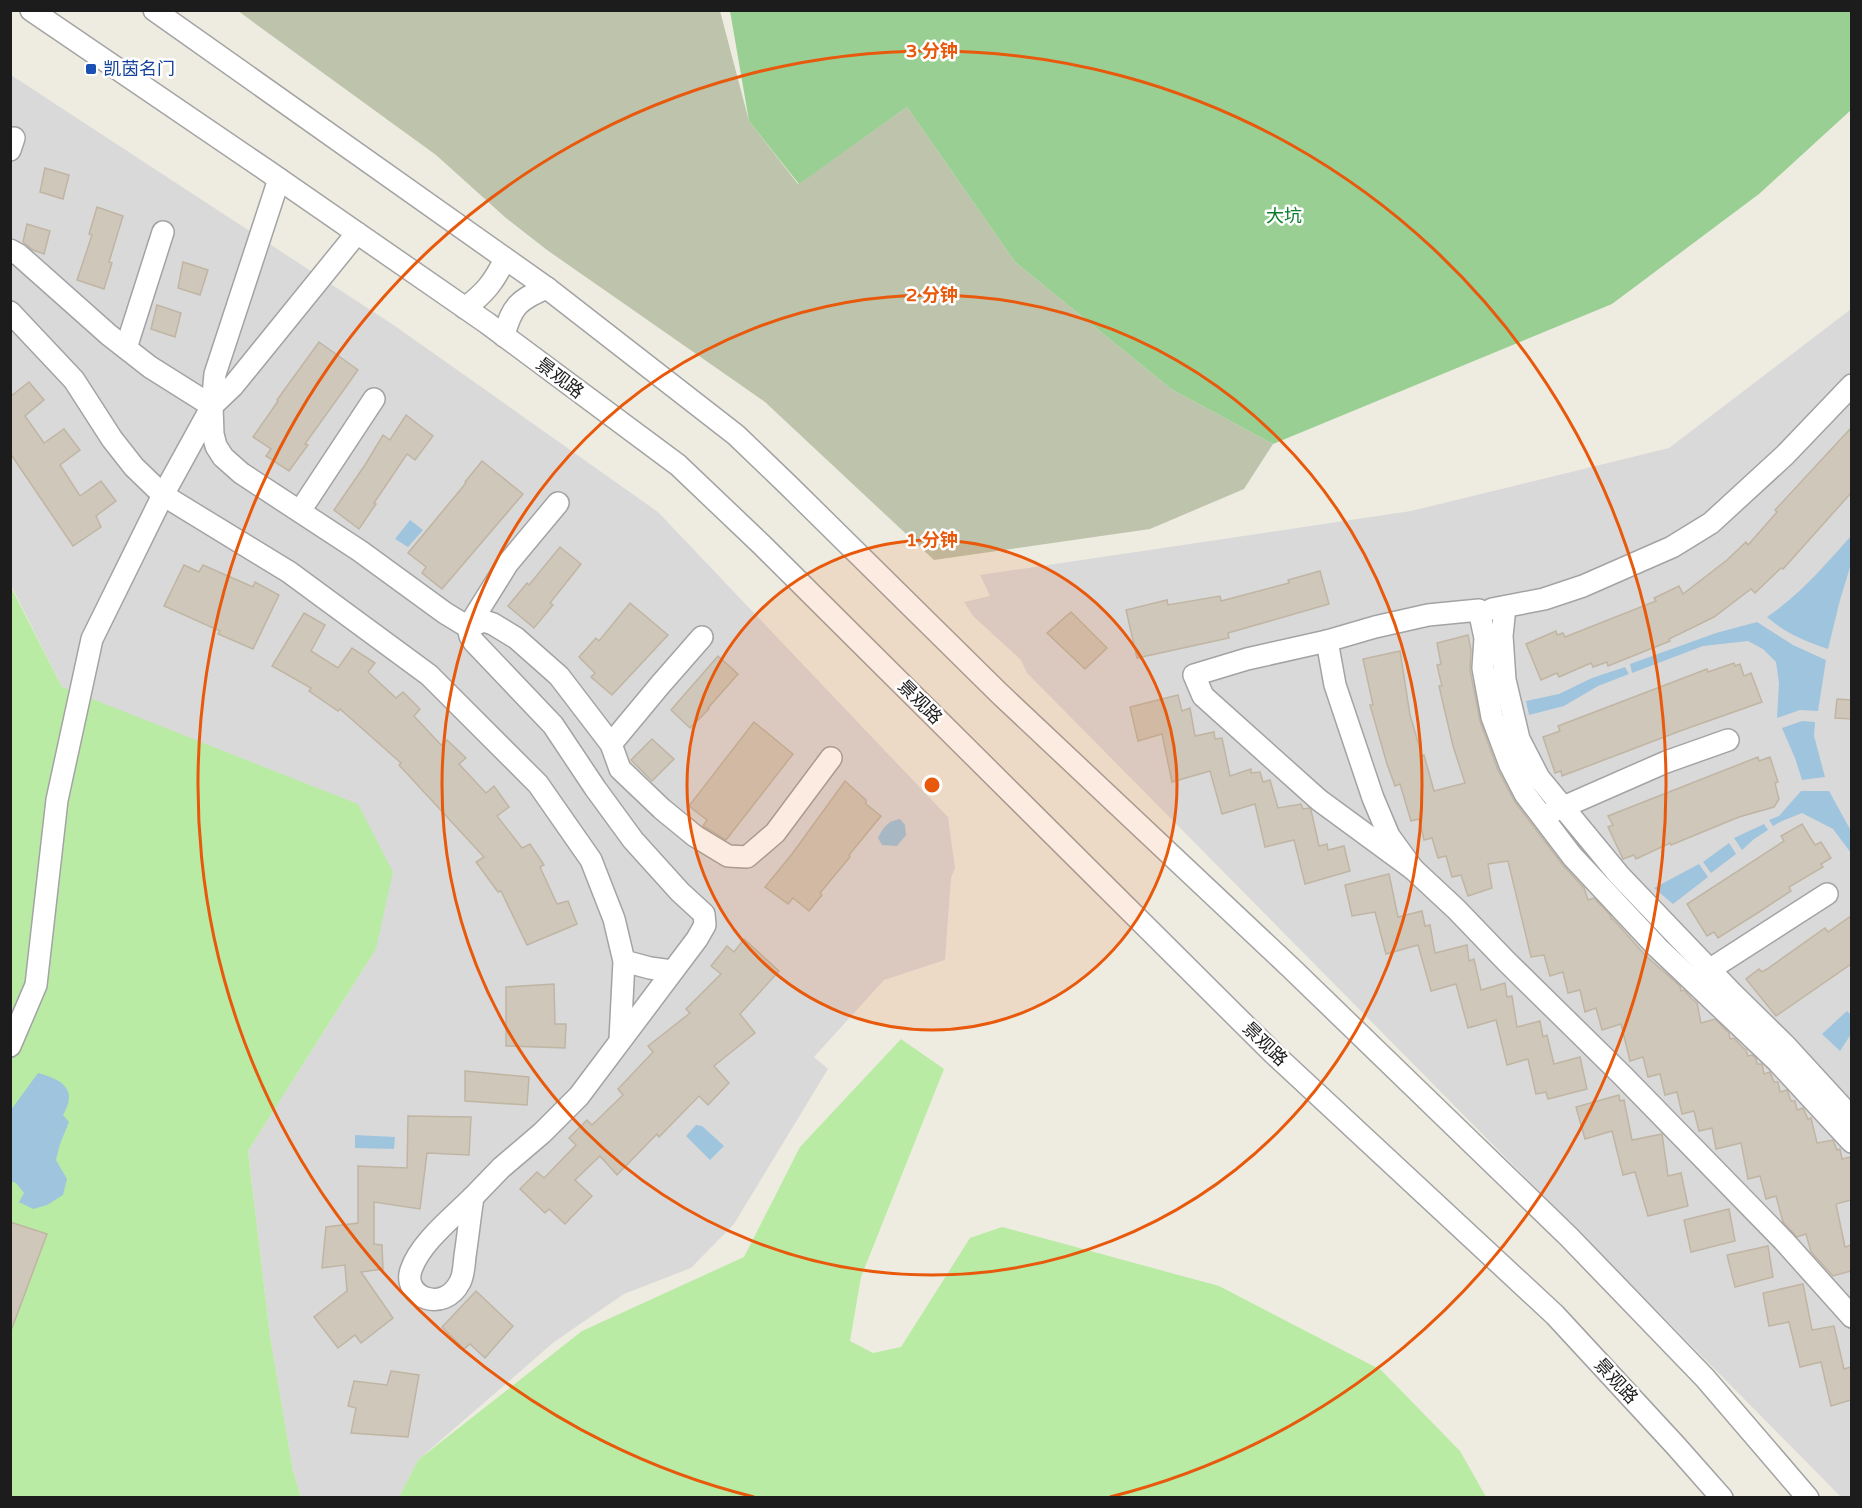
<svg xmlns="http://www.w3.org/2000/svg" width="1862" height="1508" font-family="'Varela Round','Noto Sans SC',sans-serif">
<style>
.residential{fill:#dad9d9}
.construction{fill:#bec3ac}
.grass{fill:#b9eba4}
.forest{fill:#9acf94}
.water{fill:#9fc4de}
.building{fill:#cec7ba;stroke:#c0b5a3;stroke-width:1.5}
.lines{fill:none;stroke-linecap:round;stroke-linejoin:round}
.minor-casing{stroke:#a3a3a3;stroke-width:24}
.minor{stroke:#fff;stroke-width:21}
.ring{fill:none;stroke:#e8590c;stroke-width:3}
.transit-dot{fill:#1a4fb4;stroke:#fff;stroke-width:2}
.labels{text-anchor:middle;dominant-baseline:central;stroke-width:5;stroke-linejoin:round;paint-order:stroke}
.transit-label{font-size:18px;fill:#164399;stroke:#fff;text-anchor:start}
.park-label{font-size:18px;fill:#077d28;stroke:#fff}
.street-label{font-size:18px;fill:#1c1c1c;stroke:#fff}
.centre{fill:#e8590c;stroke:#fff;stroke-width:3}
.ring-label{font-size:18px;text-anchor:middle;font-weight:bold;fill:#e8590c;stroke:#fff;stroke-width:5;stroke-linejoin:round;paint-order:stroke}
</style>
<rect width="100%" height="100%" fill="#eeece1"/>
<g class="residential">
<polygon points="11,75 395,326 658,512 948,817 955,868 951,878 945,960 884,980 814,1057 828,1069 734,1224 691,1268 624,1294 554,1342 418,1460 399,1497 301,1497 293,1471 270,1336 248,1151 376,949 11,1497 62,687 11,585"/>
<polygon points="1851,309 1851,1497 1841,1497 1027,673 1021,660 973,616 964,602 990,596 980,575 1411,511 1669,448"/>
</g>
<polygon class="construction" points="238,11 720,11 749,121 798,184 907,107 1015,262 1171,389 1273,444 1244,489 1150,529 934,560 765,402 547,250 506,218 436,155"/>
<g class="grass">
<polygon points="10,585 62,687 358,804 393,872 376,949 248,1151 270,1336 293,1471 301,1497 11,1497"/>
<polygon points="901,1039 944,1069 861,1277 850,1341 873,1353 901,1347 970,1238 1002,1227 1219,1286 1381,1370 1460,1451 1486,1497 399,1497 418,1460 582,1331 744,1257 800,1147"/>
</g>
<polygon class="forest" points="730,11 1851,11 1851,110 1759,194 1612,304 1273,444 1171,389 1015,262 907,107 799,184 749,121"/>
<g class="water">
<polygon points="410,520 423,530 408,547 395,539"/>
<path d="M1851,536V564L1840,600L1828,649C1805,641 1785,633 1767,617C1803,592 1823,567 1851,536Z"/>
<polygon points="1757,622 1793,645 1826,660 1818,711 1800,710 1777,718 1779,683 1776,662 1763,649 1748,641 1703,646 1632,673 1630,664 1716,633"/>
<polygon points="1625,667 1629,674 1598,686 1564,706 1529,715 1526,701 1559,694 1592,678"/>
<polygon points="1802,721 1815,722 1814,736 1825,777 1802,780 1795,758 1782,728"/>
<polygon points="1801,791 1829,791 1851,831 1851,853 1833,829 1802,813 1782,821 1773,826 1769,820 1779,816"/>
<path d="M900,819L905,825L906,835L897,846L882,845L878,838C883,827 888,821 900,819Z"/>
<polygon points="1764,824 1768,830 1754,839 1742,850 1734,838"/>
<polygon points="1729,843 1736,854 1711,873 1703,862"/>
<polygon points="1699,864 1708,877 1673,904 1654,888"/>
<polygon points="1847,1011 1851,1015 1851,1034 1840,1051 1822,1034"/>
<path d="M38,1073C61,1079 79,1089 63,1115L69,1122L60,1144L56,1160L67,1179L63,1195L47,1205L33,1209L19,1202L24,1193L16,1183L11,1181V1110Z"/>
<polygon points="696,1125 702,1126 724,1146 710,1160 686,1136"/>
<polygon points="355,1135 395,1137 394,1149 355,1148"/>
</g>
<g class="building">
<polygon points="45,168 69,175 63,199 40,192"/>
<polygon points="97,207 123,216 109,262 112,263 104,289 77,280 92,235 89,234"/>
<polygon points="27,224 50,231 44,254 33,250 23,242"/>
<polygon points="183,262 208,270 200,295 178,288"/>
<polygon points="157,305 181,313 175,337 151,329"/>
<polygon points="319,342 358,370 305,444 308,445 289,471 266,456 271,449 253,437 278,401 277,400"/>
<polygon points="29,382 44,400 25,416 44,443 64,429 80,450 60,465 80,496 101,481 116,501 96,516 101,527 73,546 10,453 10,395 11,396"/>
<polygon points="406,415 433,436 415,460 407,454 374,503 376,504 359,529 334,510 365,465 383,435 390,440"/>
<polygon points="1851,428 1851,493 1783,569 1781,568 1755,593 1751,589 1714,617 1669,639 1670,641 1608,666 1607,662 1593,667 1591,663 1559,677 1557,673 1541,680 1526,644 1556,631 1557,635 1563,633 1565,637 1656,601 1654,598 1679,586 1683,594 1727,560 1746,542 1748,545 1777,512 1775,510"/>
<polygon points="482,461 523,494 442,589 422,573 426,567 408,553 466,483 465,482"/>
<polygon points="560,547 581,564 550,603 553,605 534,628 508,606 527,583 529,585"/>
<polygon points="184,565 199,572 203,565 253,587 255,582 279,595 253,649 218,634 220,631 164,606"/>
<polygon points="1320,571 1329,604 1228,633 1229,638 1137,658 1126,610 1167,600 1168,605 1220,596 1221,601 1289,583 1288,580"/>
<polygon points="630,603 668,635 612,695 591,677 595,673 579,657 596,638 599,641"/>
<polygon points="1071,612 1107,648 1085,669 1047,633"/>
<polygon points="304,613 325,625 311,651 338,668 352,648 375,663 368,672 396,698 403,692 420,709 414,716 441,745 447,740 466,758 459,764 486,793 494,786 509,807 497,816 522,848 530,844 544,865 540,867 557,904 568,901 577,924 527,945 501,891 498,892 476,862 484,857 399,765 401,763 340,709 338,711 309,691 311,688 272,666"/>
<polygon points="1468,635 1471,650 1470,670 1480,721 1498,770 1515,802 1562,864 1584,888 1588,900 1594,898 1611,916 1611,919 1613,919 1646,956 1680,986 1681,991 1684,990 1692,999 1697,1003 1701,1023 1715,1019 1729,1033 1730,1039 1734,1038 1741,1046 1746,1050 1748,1056 1752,1055 1756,1058 1757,1064 1762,1064 1764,1074 1770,1072 1774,1082 1778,1082 1780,1092 1787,1090 1791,1101 1795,1101 1797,1110 1803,1108 1808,1119 1811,1118 1817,1143 1833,1140 1837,1150 1840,1149 1842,1159 1851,1157 1851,1200 1836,1204 1845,1247 1851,1245 1851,1271 1833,1276 1811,1252 1806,1234 1797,1237 1783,1222 1776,1196 1766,1199 1760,1176 1748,1179 1741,1143 1716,1149 1712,1128 1699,1131 1694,1111 1682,1114 1677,1092 1665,1095 1660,1074 1648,1077 1643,1057 1630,1061 1621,1024 1602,1030 1596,1008 1585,1012 1580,990 1568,993 1563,972 1550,976 1544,955 1531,957 1508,861 1488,864 1492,888 1468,896 1461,875 1452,877 1446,856 1438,858 1432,838 1424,840 1419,819 1411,821 1400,784 1395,786 1387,764 1370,705 1373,705 1363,659 1400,651 1410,715 1422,756 1424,755 1434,791 1465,783 1453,746 1439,686 1442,686 1437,665 1441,664 1437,643"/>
<polygon points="718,656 738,674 708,708 709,709 690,728 671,710"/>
<polygon points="1734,663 1735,666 1740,664 1744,676 1751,673 1762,702 1680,731 1562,776 1561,771 1555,773 1543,737 1560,731 1558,726 1707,669 1708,672"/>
<polygon points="1178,695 1182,711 1190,708 1195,736 1214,732 1215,739 1222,738 1230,776 1251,769 1251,773 1260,772 1263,782 1270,780 1278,808 1301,804 1303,809 1309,808 1311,810 1319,846 1327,844 1328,850 1344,846 1350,871 1305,884 1294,840 1265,847 1255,804 1222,814 1210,771 1172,782 1162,734 1138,741 1130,707"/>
<polygon points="1837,699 1851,700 1851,719 1835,718"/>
<polygon points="754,722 793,754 726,840 703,826 707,820 689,806"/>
<polygon points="652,739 674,759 652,781 631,760"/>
<polygon points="1758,757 1759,761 1770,757 1778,782 1775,783 1779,799 1774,807 1739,817 1671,845 1670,843 1636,859 1634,855 1623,859 1608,827 1613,825 1608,816"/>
<polygon points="845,781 866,800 866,804 881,816 849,855 850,857 820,893 822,895 809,911 793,898 788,904 765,887 792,854"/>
<polygon points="1802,824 1815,845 1821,842 1831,858 1821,864 1823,867 1789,887 1791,891 1759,912 1718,938 1714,932 1707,936 1687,904 1784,841 1781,836"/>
<polygon points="1389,874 1398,917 1422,911 1425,926 1430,925 1435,953 1467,945 1469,961 1474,959 1481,990 1505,983 1507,997 1512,996 1517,1027 1540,1021 1543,1037 1547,1035 1554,1064 1580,1057 1587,1089 1548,1099 1546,1092 1536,1094 1528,1059 1507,1065 1496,1020 1468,1028 1456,984 1431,991 1418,945 1386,954 1375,912 1352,916 1345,885"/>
<polygon points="1851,916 1851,964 1776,1016 1746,979 1759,969 1762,972 1767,969 1825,928 1828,932"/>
<polygon points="744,939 779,971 740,1014 755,1033 714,1066 729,1083 708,1105 699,1096 659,1137 657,1134 617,1175 600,1156 575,1180 592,1196 565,1224 549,1209 545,1213 520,1189 537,1172 544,1178 576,1145 569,1138 587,1120 592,1125 623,1095 618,1089 653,1052 648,1046 690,1013 686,1009 721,974 711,966 727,946 734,952"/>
<polygon points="554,984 555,1024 566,1024 565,1048 506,1046 506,987"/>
<polygon points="465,1071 529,1077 527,1105 465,1101"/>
<polygon points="1619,1095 1620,1101 1624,1100 1632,1140 1662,1134 1668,1176 1681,1173 1688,1206 1648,1216 1635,1172 1623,1175 1612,1131 1585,1139 1576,1107"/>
<polygon points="408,1116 471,1117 469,1155 427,1153 420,1209 374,1202 374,1244 382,1245 383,1269 361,1272 393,1318 361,1343 355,1335 338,1348 314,1317 347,1291 345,1265 322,1268 326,1227 358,1223 358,1166 407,1168"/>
<polygon points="1729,1209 1735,1241 1691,1252 1684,1220"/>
<polygon points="10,1222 47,1234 12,1328 10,1328"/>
<polygon points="1768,1246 1773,1277 1735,1287 1727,1255"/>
<polygon points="1803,1284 1812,1330 1834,1326 1844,1369 1851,1367 1851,1400 1831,1406 1821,1362 1800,1367 1789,1322 1769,1326 1763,1293"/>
<polygon points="476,1291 513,1326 485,1358 470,1344 464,1349 442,1327"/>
<polygon points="391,1371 419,1375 408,1437 351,1433 356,1408 348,1406 354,1381 387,1385"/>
</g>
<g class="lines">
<defs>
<g id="minor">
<polyline points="31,10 266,170 487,323 678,465 762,545 1273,1053 1555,1315 1676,1446 1722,1498"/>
<polyline points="154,10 547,288 736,435 787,484 1000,694 1290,967 1569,1237 1705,1378 1808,1498"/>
<polyline points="10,150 14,138"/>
<polyline points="279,179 215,374 212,406 213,434 216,446 223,457 241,473 360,551 445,613 468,627 470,636 474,642 553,725 595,788 633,840 680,892 704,914 705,925 697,939 579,1096 542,1133 501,1168 473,1197"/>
<polyline points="10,250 19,255 109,335 150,367 212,406"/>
<path d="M465,308C485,293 494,282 505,259"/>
<polyline points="10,312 74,380 112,439 134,467 163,495 289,572 429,675 538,784 591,860 614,919 624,961 620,1040"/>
<path d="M504,336C511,307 519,299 547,288"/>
<polyline points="126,348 163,232"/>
<polyline points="300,511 374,399"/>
<polyline points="1505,607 1502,636 1505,680 1519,739 1539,778 1619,875 1732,993 1786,1046 1852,1118"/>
<polyline points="1492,609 1544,599 1583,586 1672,547 1711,523 1785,455 1852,385"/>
<polyline points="468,627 484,621 493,624 516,638 559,676 611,744 620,769 662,809 695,836 728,856 747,857 775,833 831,758"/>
<polyline points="468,627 508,563 558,503"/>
<polyline points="1327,641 1335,685 1373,798 1389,836 1413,869 1456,909 1506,961 1622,1075 1784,1241 1852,1317"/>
<polyline points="611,744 660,685 702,637"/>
<polyline points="1552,812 1666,762 1728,740"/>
<polyline points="1413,869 1319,800 1203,696 1194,675 1247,659 1327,641 1375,627 1428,615 1479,610 1485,638 1483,668 1492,717 1510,765 1525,794 1572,856 1657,947 1778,1062 1852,1142"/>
<polyline points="624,961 650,968 672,971"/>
<polyline points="1702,979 1709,970 1827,894"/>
<polyline points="10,1046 36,985 57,800 92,639 163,495 212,406 233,386 357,233"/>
<path d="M473,1197C470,1216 468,1236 465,1256C464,1264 464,1275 460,1282C444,1314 402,1297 411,1270C420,1243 453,1217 473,1197Z"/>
</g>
</defs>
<use href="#minor" class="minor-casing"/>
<use href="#minor" class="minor"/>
</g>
<circle cx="932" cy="785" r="245" fill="#e8590c" fill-opacity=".12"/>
<g class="ring">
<circle cx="932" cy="785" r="245"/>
<circle cx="932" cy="785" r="490"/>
<path d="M754 1497A734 734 0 1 1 1110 1497"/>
</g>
<rect class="transit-dot" x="85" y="63" width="12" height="12" rx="3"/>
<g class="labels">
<g class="transit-label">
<text x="103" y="69">凯茵名门</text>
</g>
<g class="park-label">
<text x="1284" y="216">大坑</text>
</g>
<g class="street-label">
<text transform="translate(560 378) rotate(37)">景观路</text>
<text transform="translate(920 702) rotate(45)">景观路</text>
<text transform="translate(1265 1044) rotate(44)">景观路</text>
<text transform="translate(1616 1381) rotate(47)">景观路</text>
</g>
</g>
<circle cx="932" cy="785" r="9" class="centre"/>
<g class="ring-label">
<text x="932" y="57">3 分钟</text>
<text x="932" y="301">2 分钟</text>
<text x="932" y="546">1 分钟</text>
</g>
<rect width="1862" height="1508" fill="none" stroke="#1c1c1c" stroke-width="24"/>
</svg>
